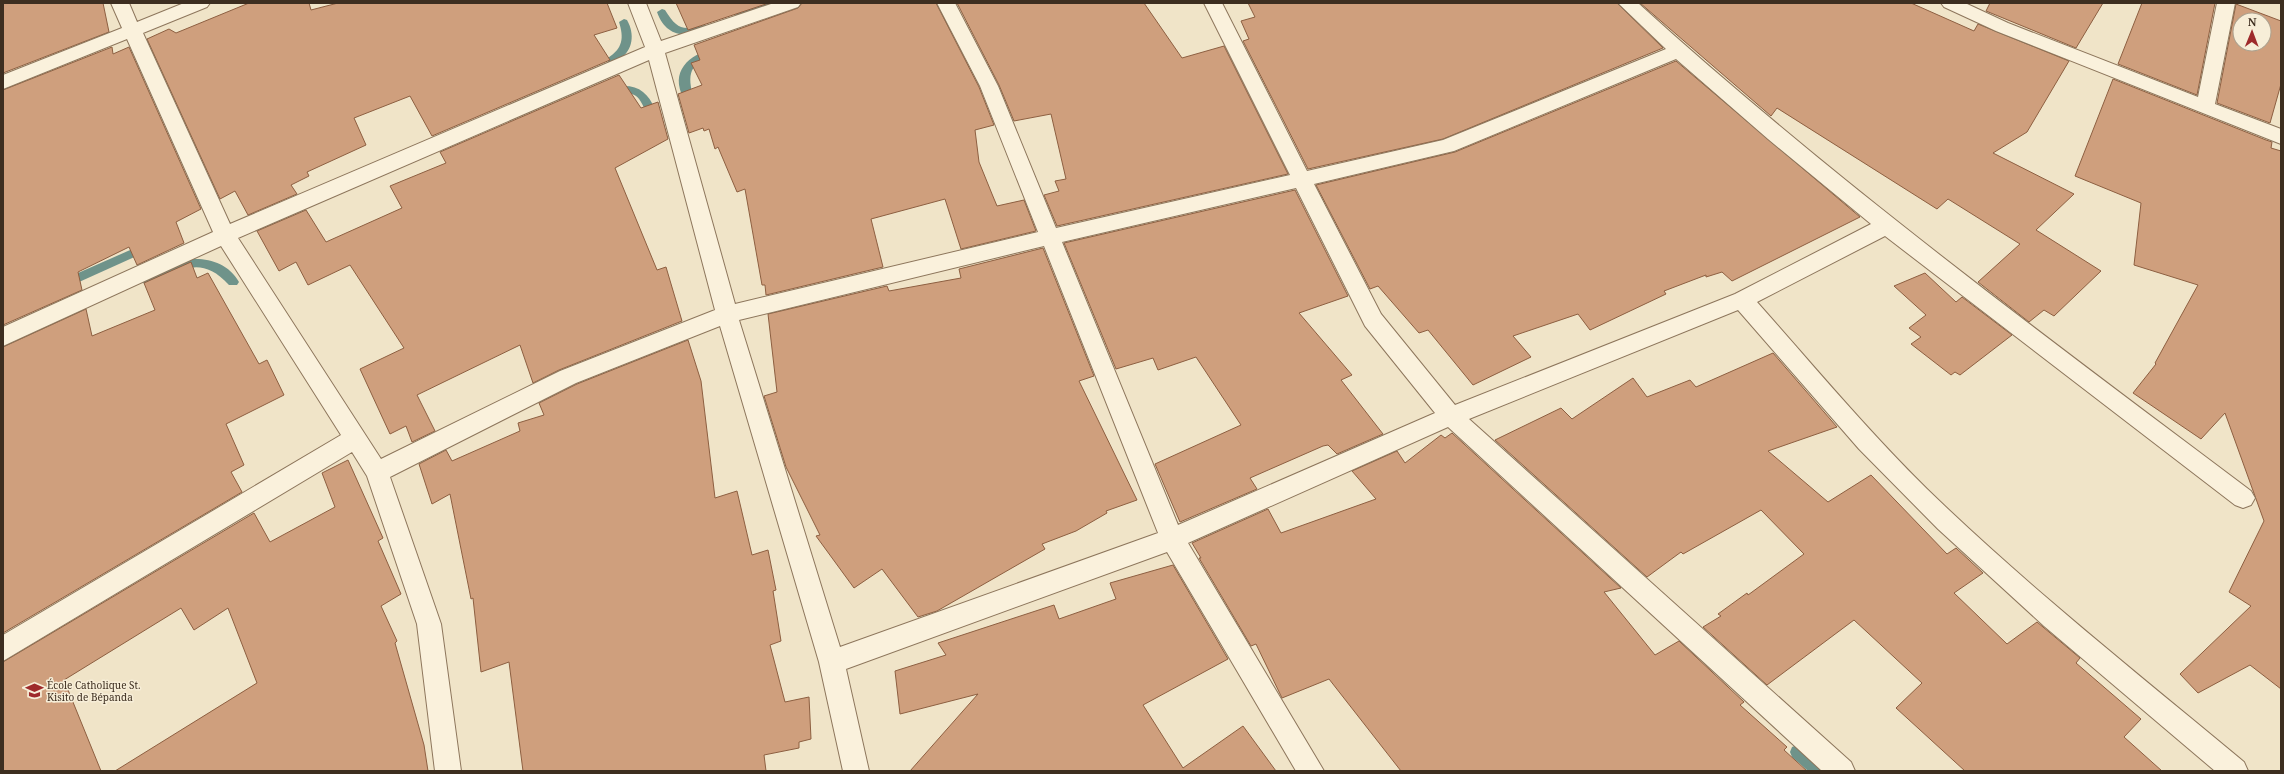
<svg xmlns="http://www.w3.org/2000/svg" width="2284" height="774" font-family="'Noto Serif',serif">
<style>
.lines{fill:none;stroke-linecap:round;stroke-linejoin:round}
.stream{fill:#6f938a;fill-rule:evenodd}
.building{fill:#cf9f7d;stroke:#8d5f41;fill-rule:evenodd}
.street-casing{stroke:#8d765c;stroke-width:2}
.street{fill:#faf1dc;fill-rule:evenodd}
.labels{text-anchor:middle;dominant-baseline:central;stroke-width:3;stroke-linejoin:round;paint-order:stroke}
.poi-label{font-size:10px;fill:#3d2e20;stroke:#f7eed8;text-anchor:start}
</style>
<rect width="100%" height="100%" fill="#f0e4c8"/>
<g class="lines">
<g class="stream">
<polygon points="763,3 777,3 775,5 743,17 740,18 735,15 737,13"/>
<path d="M662,9L665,10C677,29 682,31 704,25L709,28L707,30C685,38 666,37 657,12Z"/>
<path d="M624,19L627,20C635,34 633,50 620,59C616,62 613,64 608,62V58C623,48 624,38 619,22Z"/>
<path d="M714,48L717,49V53C693,63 686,69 693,96L692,99H684C669,71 689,55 714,48Z"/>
<path d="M621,86C639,85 648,93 655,109L654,112H646C643,106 641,100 636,96C628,90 614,98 609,90L610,87Z"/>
<polygon points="146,243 152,247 150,250 68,287 60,287 58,284 60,281"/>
<path d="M192,259C210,258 229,264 239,282L237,285H229C199,252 179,273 145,284L139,280L141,277Z"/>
<polygon points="1797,745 1824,766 1826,771 1808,771 1792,757 1790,752 1792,747"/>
</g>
</g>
<g class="building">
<polygon points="3,3 103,3 109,32 3,73"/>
<polygon points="249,3 309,3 311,10 338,3 607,3 617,28 594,35 610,60 432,136 410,96 354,118 366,145 307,172 309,176 291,185 297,194 248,215 235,191 220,199 147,39 169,29 176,33"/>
<polygon points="676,3 769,3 688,30"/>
<polygon points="802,3 936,3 979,87 994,125 975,130 979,162 992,194 997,206 1024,200 1036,231 961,249 945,199 871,219 883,267 766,295 765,285 762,285 745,189 737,192 718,147 715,149 709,129 704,131 703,128 689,133 678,94 702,85 691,63 700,60 694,45 798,8"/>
<polygon points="957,3 1144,3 1182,58 1224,46 1288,174 1057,226 1044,195 1059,191 1055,181 1066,179 1051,114 1014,121 999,85"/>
<polygon points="1248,3 1617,3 1663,48 1443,139 1308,169 1243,41 1249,39 1241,21 1255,17"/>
<polygon points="1640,3 1911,3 1974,31 1978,24 2069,61 2027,132 1993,153 2074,194 2036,230 2101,271 2054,316 2044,310 2029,322 1978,282 2020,244 1948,199 1937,209 1777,108 1771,116"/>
<polygon points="1990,3 2103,3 2076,48 1986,11"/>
<polygon points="2142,3 2215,3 2197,95 2118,64"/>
<path d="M2236,4L2281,21V84L2270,123L2217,103ZM2240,20H2264V44H2240Z"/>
<polygon points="112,47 113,54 129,47 201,209 176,222 184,243 137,265 129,247 78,272 82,290 3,325 3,90"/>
<polygon points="1676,61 1860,217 1732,281 1722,272 1706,277 1706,275 1664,291 1666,294 1590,330 1578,314 1513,336 1531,357 1473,385 1428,330 1419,333 1378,286 1370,289 1316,185 1455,152"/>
<polygon points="619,75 641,108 658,102 668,139 615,168 657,270 666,267 682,321 559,370 533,383 520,345 417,395 435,431 412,442 406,426 390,434 360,369 404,348 350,265 308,285 296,262 279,271 257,231 306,210 326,242 402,208 390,186 446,163 440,152"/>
<polygon points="2113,79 2266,140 2272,142 2271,148 2281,151 2281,689 2250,665 2198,693 2180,674 2251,606 2229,592 2264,521 2225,413 2201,439 2133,393 2156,364 2155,363 2198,285 2134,265 2141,203 2075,176"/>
<polygon points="1295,190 1348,296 1299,313 1352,375 1341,380 1383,434 1337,454 1328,445 1323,446 1250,478 1257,489 1180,522 1155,464 1241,425 1196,357 1158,370 1153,358 1116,369 1064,243"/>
<polygon points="1043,248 1094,376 1079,381 1137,500 1106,511 1107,513 1076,531 1042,544 1045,549 937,611 918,617 882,569 854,588 816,536 820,535 786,467 764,396 777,392 768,314 887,286 889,291 961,278 959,269"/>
<polygon points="191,262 197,278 208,273 259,364 267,360 284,395 226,424 244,465 231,472 242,492 3,633 3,347 86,309 92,336 155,310 144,283"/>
<polygon points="1925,273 1956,302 1962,297 2012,335 1960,375 1955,372 1951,375 1911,344 1921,337 1909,328 1926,315 1894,286"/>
<polygon points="688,340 701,381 715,498 737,491 752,555 768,550 776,590 773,591 781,641 770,645 785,702 809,697 811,739 799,742 799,748 764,755 766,771 523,771 509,662 481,672 473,598 471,599 450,494 432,504 419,464 446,450 452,461 520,431 518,423 544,415 539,403 577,384"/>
<polygon points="1773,353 1837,427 1768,451 1828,502 1871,475 1947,554 1956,548 1983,573 1954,593 2007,644 2037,622 2080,658 2076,663 2141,719 2124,737 2162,771 1965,771 1896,708 1922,683 1854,620 1767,685 1703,627 1721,616 1718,614 1747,593 1748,595 1804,554 1761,510 1683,554 1681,552 1647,577 1495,440 1561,408 1572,419 1633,378 1647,397 1690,380 1696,387"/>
<polygon points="1452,433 1621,588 1604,592 1655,655 1679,641 1744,702 1740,705 1787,747 1784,750 1807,771 1401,771 1329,679 1282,698 1256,644 1251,646 1199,558 1201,558 1192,543 1268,509 1281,533 1376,499 1352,471 1397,451 1405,463 1441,435 1445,438"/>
<polygon points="348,460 383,538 378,541 401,594 381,606 397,641 395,643 424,745 428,771 115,771 257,683 228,608 194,630 181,608 64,680 101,771 3,771 3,662 254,513 270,542 335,507 322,473"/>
<polygon points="1173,565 1228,659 1143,705 1183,768 1243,726 1276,771 910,771 978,694 900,714 895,671 946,655 938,643 1054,605 1059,619 1116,599 1110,583"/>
</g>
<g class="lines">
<defs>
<g id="street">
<path d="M111,3H129L137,22L184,3H210L207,7L143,33L230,224L645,47L628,3H646L661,41L774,3H801L798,7L665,53L735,304L1038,232L980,86L937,3H955L998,86L1056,228L1290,175L1204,3H1222L1307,171L1443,140L1666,49L1618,3H1638C1832,179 2042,334 2251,491L2255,498L2251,505L2243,508L2235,505L1885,236L1757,302C1813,365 1867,430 1927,489C2027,586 2137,673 2244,762L2248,771H2215L2044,626L1938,529L1859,449L1738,310L1469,419L1851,762L1855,771H1822L1448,427L1188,543L1324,771H1296L1167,552L846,669L869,771H843L819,662L720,326L576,383L390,477L441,624L461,771H435L417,624L367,476L352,452L3,661V635L341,435L221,246L3,346V327L213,232L127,39L3,89V75L122,28ZM1676,59L1768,139L1871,224L1735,294L1455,405L1381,314L1314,184L1454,151ZM649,60L715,310L560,371L381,459L238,238ZM1296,188L1365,326L1435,413L1178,525L1062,242ZM1044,246L1158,533L840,647L739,320Z"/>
<polygon points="1941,3 1965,3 2008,23 2198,97 2217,3 2235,3 2215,104 2281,129 2281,144 1996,31 1944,7"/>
</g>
</defs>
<use href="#street" class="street-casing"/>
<use href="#street" class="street"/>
</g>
<defs>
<symbol id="school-bare" viewBox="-9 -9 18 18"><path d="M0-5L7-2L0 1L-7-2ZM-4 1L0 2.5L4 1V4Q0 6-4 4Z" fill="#9e2a2b" stroke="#f7eed8" stroke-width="2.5" paint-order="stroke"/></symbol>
</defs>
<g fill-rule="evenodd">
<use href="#school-bare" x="22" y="678" width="25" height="25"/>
</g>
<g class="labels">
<g class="poi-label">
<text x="47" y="685">École Catholique St.<tspan x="47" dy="12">Kisito de Bépanda</tspan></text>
</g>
</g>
<rect width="2284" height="774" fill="none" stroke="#3d2e20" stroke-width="8"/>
<g transform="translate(2252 32) rotate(1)"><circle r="19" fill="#f7eed8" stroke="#ada18e"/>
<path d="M0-3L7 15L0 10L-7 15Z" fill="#9e2a2b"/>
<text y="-6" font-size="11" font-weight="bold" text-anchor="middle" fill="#3d2e20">N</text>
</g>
</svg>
